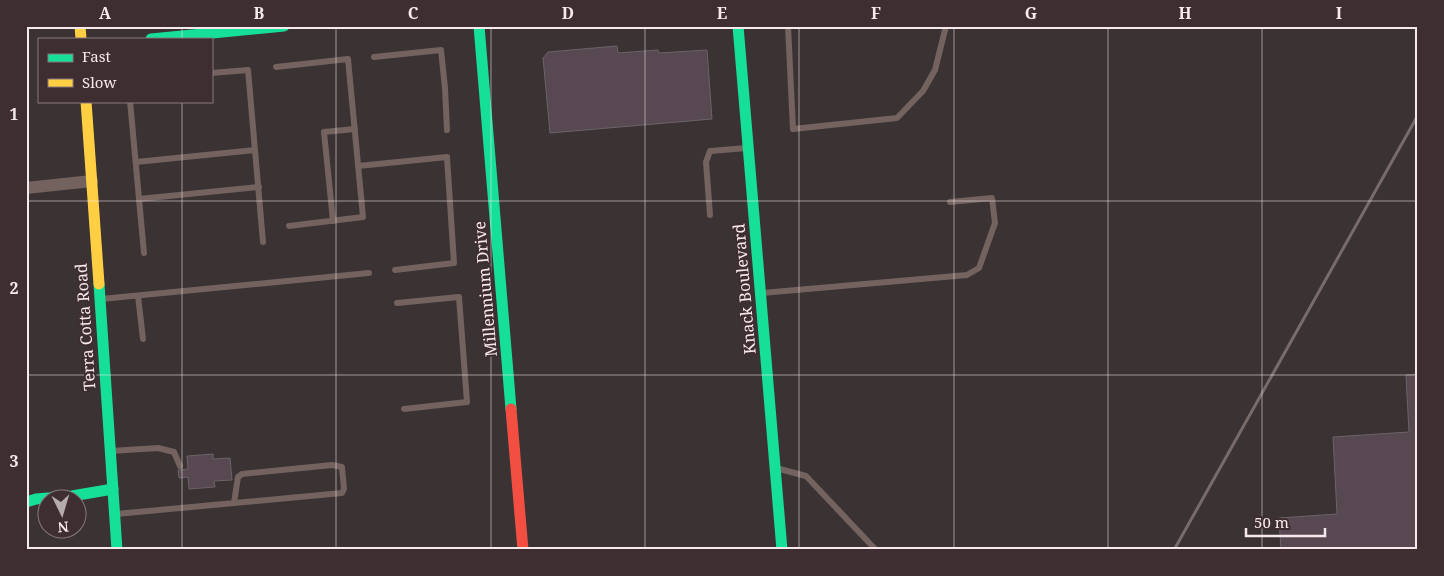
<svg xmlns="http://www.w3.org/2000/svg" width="1444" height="576" font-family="'Noto Serif',serif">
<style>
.building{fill:#574851;stroke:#6a6467}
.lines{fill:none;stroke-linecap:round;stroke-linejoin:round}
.lane{stroke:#73625e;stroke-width:6}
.street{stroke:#73625e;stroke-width:12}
.fast{stroke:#16e098;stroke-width:11}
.slow{stroke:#ffcf43;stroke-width:11}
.jam{stroke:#f24e42;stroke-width:11}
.rail{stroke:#786c6a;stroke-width:3}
.grid{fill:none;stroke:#f6eaec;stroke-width:1;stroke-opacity:0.55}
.labels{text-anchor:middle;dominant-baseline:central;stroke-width:4;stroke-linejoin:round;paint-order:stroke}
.street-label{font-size:16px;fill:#f6eaec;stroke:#3f2e31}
.neatline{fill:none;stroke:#f6eaec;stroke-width:2}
.grid-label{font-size:16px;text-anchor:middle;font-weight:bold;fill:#f6eaec}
</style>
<rect width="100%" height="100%" fill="#3b3234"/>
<g class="building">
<polygon points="617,46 618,53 658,50 659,53 707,50 712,119 550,133 543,58 548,52"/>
<polygon points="1418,374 1418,550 1281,550 1279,518 1337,514 1333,437 1409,432 1406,375"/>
<polygon points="213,454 213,459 230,458 232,480 214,481 215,487 189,489 188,477 179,478 178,470 188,469 187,456"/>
</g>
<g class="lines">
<g class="lane">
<polyline points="788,26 793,129 897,118 923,91 935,70 946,26"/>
<polyline points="374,57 441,50 445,88 447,130"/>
<polyline points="276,67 348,59 363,217 289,226"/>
<polyline points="211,73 248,70 263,242"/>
<polyline points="130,101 144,253"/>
<polyline points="136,162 255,150"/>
<polyline points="358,166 447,157 454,263 395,270"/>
<polyline points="139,199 259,187"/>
<polyline points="710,215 706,162 710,151 747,148"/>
<polyline points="333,221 324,132 355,129"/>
<polyline points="761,293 967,275 979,268 995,223 992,198 950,202"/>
<polyline points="138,296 143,339"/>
<polyline points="101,299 369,273"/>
<polyline points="397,303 459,297 467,402 404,409"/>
<polyline points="111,451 158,448 174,452 180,466"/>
<polyline points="776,468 806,476 876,550"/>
<polyline points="116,514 342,493 344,489 342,467 332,465 242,474 238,477 234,503"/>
</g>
<polyline class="street" points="26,188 92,181"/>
<g class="fast">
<polyline points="479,26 511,409"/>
<polyline points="738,26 782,550"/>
<polyline points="151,39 284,26"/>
<polyline points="99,284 117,550"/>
<polyline points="26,502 36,499 72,496 113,489"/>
</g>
<g class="slow">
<polyline points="80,26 81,39"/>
<polyline points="86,101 99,284"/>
</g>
<polyline class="jam" points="511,409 523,550"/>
<polyline class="rail" points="1174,550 1418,115"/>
</g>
<path class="grid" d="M182,26V39M336,26V550M491,26V550M645,26V550M799,26V550M954,26V550M1108,26V550M1262,26V550M182,101V550M26,201H1418M26,375H1418"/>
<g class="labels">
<g class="street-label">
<text transform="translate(485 289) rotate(-95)">Millennium Drive</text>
<text transform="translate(744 289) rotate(-95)">Knack Boulevard</text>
<text transform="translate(85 327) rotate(-94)">Terra Cotta Road</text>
</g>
</g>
<rect width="1444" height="576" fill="none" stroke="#3f2e31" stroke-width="55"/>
<rect x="38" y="38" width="175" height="65" fill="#3f2e31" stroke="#88797c"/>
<rect x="48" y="54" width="25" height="8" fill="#16e098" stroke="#88797c"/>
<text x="82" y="62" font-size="15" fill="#f6eaec">Fast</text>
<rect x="48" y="79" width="25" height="8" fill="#ffcf43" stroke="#88797c"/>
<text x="82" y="88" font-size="15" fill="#f6eaec">Slow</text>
<g transform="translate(62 514) rotate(175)"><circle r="24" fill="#3f2e31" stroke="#88797c"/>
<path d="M0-4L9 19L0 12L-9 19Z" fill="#b5aaac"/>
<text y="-8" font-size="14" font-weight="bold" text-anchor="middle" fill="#f6eaec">N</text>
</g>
<path d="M1246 528v8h79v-8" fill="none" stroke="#f6eaec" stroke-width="2.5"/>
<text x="1254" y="528" font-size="15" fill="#f6eaec" stroke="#3f2e31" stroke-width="4" paint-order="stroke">50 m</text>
<rect x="28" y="28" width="1388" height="520" class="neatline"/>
<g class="grid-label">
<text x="105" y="19">A</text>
<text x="259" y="19">B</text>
<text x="413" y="19">C</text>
<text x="568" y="19">D</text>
<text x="722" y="19">E</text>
<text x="876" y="19">F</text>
<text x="1031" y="19">G</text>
<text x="1185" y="19">H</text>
<text x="1339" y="19">I</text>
<text x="14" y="120">1</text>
<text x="14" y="294">2</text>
<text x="14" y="467">3</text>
</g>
</svg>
